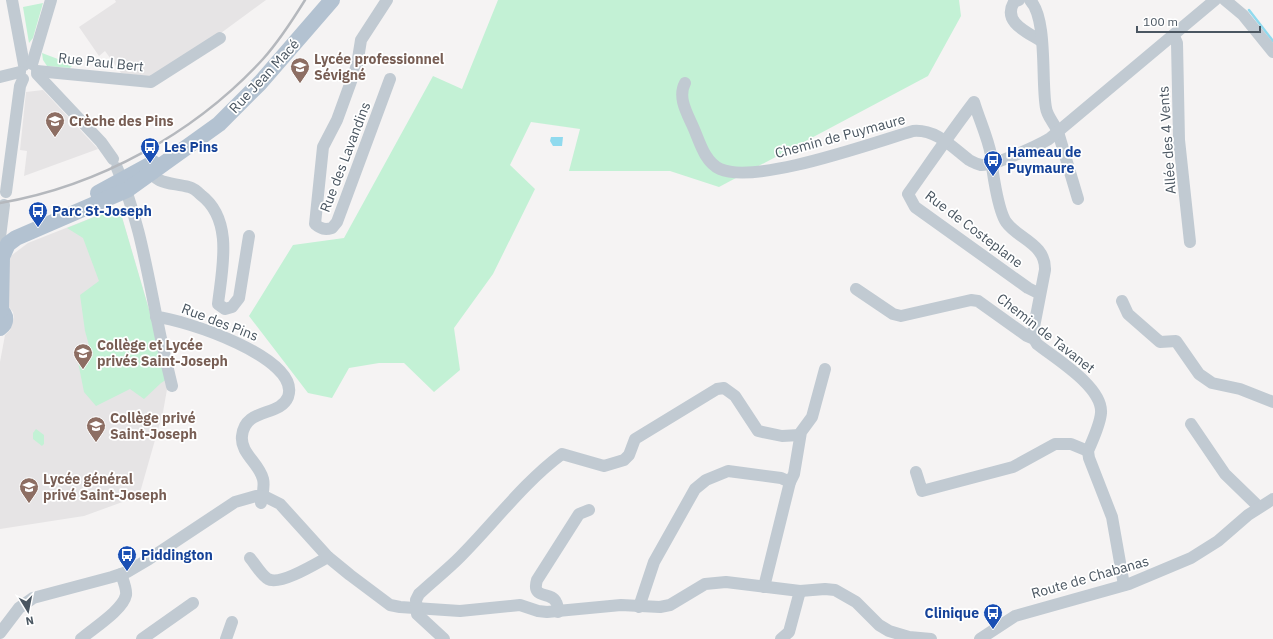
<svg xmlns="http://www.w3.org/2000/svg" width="1273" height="639" font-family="'IBM Plex Sans',sans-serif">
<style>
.education{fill:#e6e4e5}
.green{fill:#c3f1d5}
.water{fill:#90daee}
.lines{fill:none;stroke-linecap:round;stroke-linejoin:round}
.stream{stroke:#90daee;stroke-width:2.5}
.minor{stroke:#c1cad2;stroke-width:12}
.major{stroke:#b3c2d1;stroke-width:16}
.rail{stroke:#b5b8bd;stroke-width:2.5}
.labels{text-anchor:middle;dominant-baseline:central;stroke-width:3.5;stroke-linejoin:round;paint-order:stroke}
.education-label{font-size:14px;font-weight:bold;fill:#785e54;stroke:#fff;text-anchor:start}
.street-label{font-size:14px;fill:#4a5661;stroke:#fff}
.transit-label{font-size:14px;font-weight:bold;fill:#164399;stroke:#fff;text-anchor:start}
</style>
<rect width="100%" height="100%" fill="#f5f3f3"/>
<g class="education">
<polygon points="115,0 266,0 221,33 150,77 121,73 105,51 99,56 79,27 116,2"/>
<polygon points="43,90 98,149 24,176 27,151 20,150 26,92"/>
<polygon points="119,207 169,378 163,412 139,496 84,516 0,529 0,362 5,335 10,330 14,318 13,312 4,301 8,258 28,243"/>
</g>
<g class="green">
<polygon points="498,0 959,0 961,16 928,76 719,187 670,171 569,171 580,129 531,122 510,165 535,189 493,274 454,328 460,370 434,392 404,363 379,363 349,368 332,398 308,393 249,316 293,245 344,238 433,76 462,89"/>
<polygon points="43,3 33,38 29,43 23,7"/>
<polygon points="42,53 71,64 72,66 70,68 47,66 43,60"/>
<polygon points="119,207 169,378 161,383 144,399 130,389 96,406 84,392 77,357 90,349 85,331 80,295 99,281 83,238 67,228"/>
<polygon points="36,429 44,435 44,444 42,446 33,439 33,433"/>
</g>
<polygon class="water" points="551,137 563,137 562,146 553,146 550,141"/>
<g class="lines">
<polyline class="stream" points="1249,10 1273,41"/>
<g class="minor">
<polyline points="12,0 24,65"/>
<path d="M387,0L361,40L357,65L337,120L323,147L315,224C321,229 325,230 332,228L337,222L390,79"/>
<path d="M1019,0L1014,2C1002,22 1027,32 1041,41"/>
<path d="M1030,0C1048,19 1041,82 1046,108C1047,116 1054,123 1058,132L1078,199"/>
<polyline points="1225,0 1243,15 1273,52"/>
<polyline points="1174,36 1177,43 1179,140 1190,242"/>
<polyline points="32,64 51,0"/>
<polyline points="37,71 151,82 220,38"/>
<polyline points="37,74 101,142 113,159"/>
<polyline points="0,77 20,72"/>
<path d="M685,83C677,98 688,115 694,129C700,143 705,162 720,169C756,185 872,143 913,131C936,129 952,147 969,160C973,162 976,164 981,165C994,166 1037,146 1049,139L1215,0"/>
<path d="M147,167C157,186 171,182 189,187C193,188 198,192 201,195C234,220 222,269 218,304L225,309L232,307L239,298L249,236"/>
<path d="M117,168C139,218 147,271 158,324C162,345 167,365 172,386"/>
<polyline points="6,192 20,86 23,79"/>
<polyline points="0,237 4,205"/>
<path d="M856,289L893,314L901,316L971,300L978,301L1027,336L1034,339L1037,344C1056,359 1103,387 1101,413C1100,425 1093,439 1088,451L1089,458L1112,517L1124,585"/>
<polyline points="1122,301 1128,314 1160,342 1176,341 1199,374 1212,383 1240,389 1273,402"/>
<path d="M156,317C183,319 302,358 288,397C280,417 245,407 242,436C240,453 259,463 263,479C265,487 262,496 261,503"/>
<path d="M1034,339L1033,332L1045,270C1046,244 1018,239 1006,222C998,210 992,170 991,155C988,138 979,119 974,102C951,132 930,163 908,194L915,207L1028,288L1040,294"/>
<polyline points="1191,424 1225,474 1259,507"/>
<polyline points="916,472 922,491 1013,467 1055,444 1071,444 1088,451"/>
<path d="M250,558C255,564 262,576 268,579C280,586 317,563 328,557"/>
<polyline points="764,587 790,482 794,474 801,432 812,417 825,369"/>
<polyline points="639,607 654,562 695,489 706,480 728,471 781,478 790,482"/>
<path d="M558,612C558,609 558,605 556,602C551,591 531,600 537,580L579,514L589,510"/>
<polyline points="0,633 19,608 33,598 112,577 127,572 149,559 235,502 256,496 266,497 280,504 328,557 350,575 390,605 400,607 460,611 520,605 538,611 547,612 621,605 660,607 670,605 705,584 726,582 800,591 825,589 835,590 856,602 879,625 889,631 909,637 931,639"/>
<path d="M81,639C92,629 123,610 126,595C127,589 123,580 121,574"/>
<polyline points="142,639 193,603"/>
<polyline points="226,639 232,622"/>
<path d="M444,639L417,614L416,600L419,594C433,581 447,570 460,557C494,523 523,483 562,454L604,466L624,460L629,455L635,439L717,389L724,388L735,396L758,431L782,436L800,435"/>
<polyline points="781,639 789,632 800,591"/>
<polyline points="980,639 1015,616 1129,584 1191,558 1218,541 1248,515 1273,499"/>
</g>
<g class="major">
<polyline points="98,193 153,163"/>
<path d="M0,310C7,315 7,323 0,328"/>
<polyline points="1,310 2,257 8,244 16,238 127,190 219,124 260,83 332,0"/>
</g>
<path class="rail" d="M0,203C99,186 195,133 263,59C279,41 292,21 305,0"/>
</g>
<defs>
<symbol id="school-pin" viewBox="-11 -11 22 30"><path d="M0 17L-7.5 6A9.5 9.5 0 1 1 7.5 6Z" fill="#8d6e63" stroke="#fff"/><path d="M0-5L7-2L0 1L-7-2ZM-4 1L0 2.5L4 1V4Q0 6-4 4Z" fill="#fff"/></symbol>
<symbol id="bus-pin" viewBox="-11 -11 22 30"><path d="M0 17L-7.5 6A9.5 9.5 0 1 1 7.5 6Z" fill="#1a4fb4" stroke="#fff"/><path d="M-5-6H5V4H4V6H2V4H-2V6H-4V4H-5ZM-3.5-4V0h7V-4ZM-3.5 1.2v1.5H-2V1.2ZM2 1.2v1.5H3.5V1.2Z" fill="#fff"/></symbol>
</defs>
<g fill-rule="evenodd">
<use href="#school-pin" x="289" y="56" width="22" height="30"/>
<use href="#school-pin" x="44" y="110" width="22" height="30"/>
<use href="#bus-pin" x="139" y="136" width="22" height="30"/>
<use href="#bus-pin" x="982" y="149" width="22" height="30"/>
<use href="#bus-pin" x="27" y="200" width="22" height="30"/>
<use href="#school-pin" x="72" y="342" width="22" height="30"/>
<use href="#school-pin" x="85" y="415" width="22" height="30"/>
<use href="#school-pin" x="18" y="476" width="22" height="30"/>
<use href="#bus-pin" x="116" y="544" width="22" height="30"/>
<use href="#bus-pin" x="982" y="602" width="22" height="30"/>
</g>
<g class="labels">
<g class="education-label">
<text x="314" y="59">Lycée professionnel<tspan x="314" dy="16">Sévigné</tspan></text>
<text x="69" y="121">Crèche des Pins</text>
<text x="97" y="345">Collège et Lycée<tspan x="97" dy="16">privés Saint-Joseph</tspan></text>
<text x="110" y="418">Collège privé<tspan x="110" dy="16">Saint-Joseph</tspan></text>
<text x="43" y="479">Lycée général<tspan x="43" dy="16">privé Saint-Joseph</tspan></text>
</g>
<g class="street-label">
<text transform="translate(101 62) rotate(6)">Rue Paul Bert</text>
<text transform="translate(264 76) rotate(-47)">Rue Jean Macé</text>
<text transform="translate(840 136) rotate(-15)">Chemin de Puymaure</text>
<text transform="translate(1167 140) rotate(-94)">Allée des 4 Vents</text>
<text transform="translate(345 157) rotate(-69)">Rue des Lavandins</text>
<text transform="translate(974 229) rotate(37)">Rue de Costeplane</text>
<text transform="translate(220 322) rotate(21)">Rue des Pins</text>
<text transform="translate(1046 333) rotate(38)">Chemin de Tavanet</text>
<text transform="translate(1090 577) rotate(-16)">Route de Chabanas</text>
</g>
<g class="transit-label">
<text x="164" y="147">Les Pins</text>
<text x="1007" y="152">Hameau de<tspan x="1007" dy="16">Puymaure</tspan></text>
<text x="52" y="211">Parc St-Joseph</text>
<text x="141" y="555">Piddington</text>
<text x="979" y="613" text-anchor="end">Clinique</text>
</g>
</g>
<g transform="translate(28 611) rotate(170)" stroke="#ffffff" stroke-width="3" paint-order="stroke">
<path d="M0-3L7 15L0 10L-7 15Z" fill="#4a5661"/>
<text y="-6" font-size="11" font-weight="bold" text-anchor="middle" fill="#4a5661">N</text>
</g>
<path d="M1137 26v6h123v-6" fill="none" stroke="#4a5661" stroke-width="2"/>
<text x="1143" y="26" font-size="12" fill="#4a5661" stroke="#ffffff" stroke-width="3" paint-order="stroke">100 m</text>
</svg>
